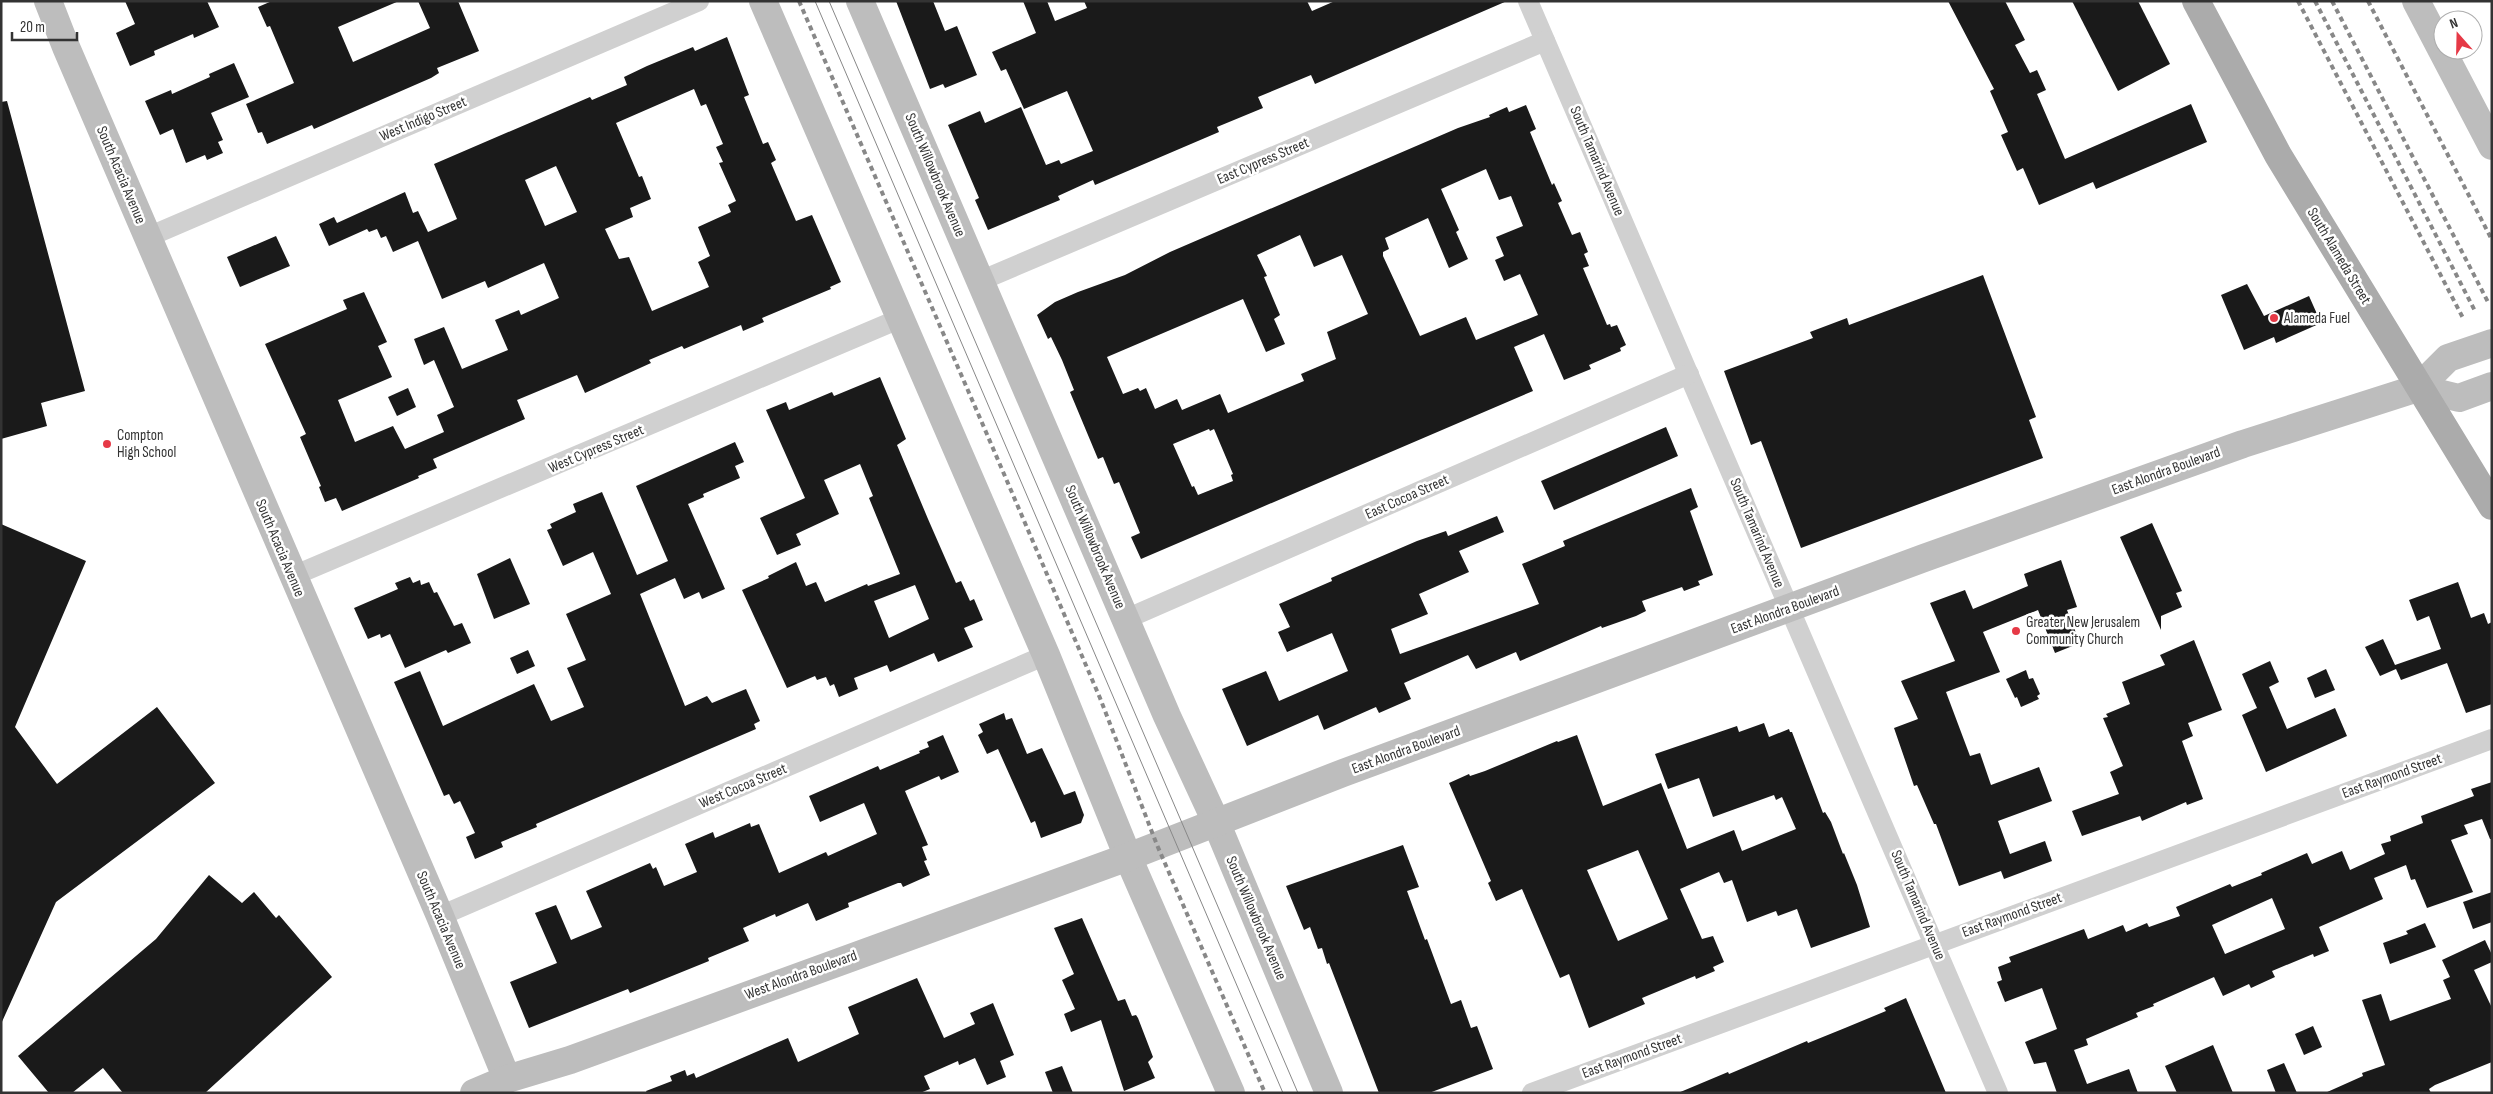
<svg xmlns="http://www.w3.org/2000/svg" width="2493" height="1094" font-family="'Sofia Sans Condensed',sans-serif">
<style>
.building{fill:#1a1a1a;fill-rule:evenodd}
.lines{fill:none;stroke-linecap:round;stroke-linejoin:round}
.street{stroke:#d0d0d0;stroke-width:20}
.secondary{stroke:#bdbdbd;stroke-width:28}
.primary{stroke:#ababab;stroke-width:28}
.tram{stroke:#888;stroke-width:1}
.rail{stroke:#888;stroke-width:4;stroke-dasharray:5 4;stroke-linecap:butt}
.poi-dot{fill:#e63946;stroke:#fff;stroke-width:2}
.labels{text-anchor:middle;dominant-baseline:central;stroke-width:5;stroke-linejoin:round;paint-order:stroke}
.street-label{font-size:15px;fill:#333;stroke:#fff}
.poi-label{font-size:15px;fill:#333;stroke:#fff;text-anchor:start}
</style>
<rect width="100%" height="100%" fill="#fff"/>
<g class="building">
<polygon points="125,1 207,1 219,27 194,38 193,34 154,51 155,55 130,66 116,33 135,24"/>
<polygon points="272,1 399,1 338,27 353,62 430,28 418,1 458,1 479,51 437,68 439,73 431,78 314,129 312,125 267,144 262,132 258,133 246,104 294,83 270,26 267,27 258,7"/>
<polygon points="896,1 933,1 945,31 957,26 977,75 945,88 943,84 930,89"/>
<polygon points="1023,1 1047,1 1055,21 1087,8 1084,1 1307,1 1312,11 1335,1 1507,1 1315,84 1311,75 1258,97 1263,108 1217,127 1219,132 1095,185 1093,180 1058,196 1060,200 988,230 975,200 979,198 948,125 980,111 985,123 1021,107 1046,165 1059,160 1061,164 1093,151 1067,91 1024,109 1006,69 1001,71 992,52 1036,33"/>
<polygon points="1948,1 2005,1 2025,40 2015,45 2030,73 2037,70 2046,90 2037,94 2065,159 2191,104 2207,142 2096,189 2093,182 2039,205 2023,168 2017,171 2001,135 2008,132 1990,91 1994,89"/>
<polygon points="2072,1 2138,1 2170,64 2118,91"/>
<path d="M727,37L749,95L744,97L763,144L768,142L776,160L771,163L796,221L812,215L841,282L830,287L831,289L762,318L764,322L743,331L741,325L684,349L682,346L649,360L651,363L585,393L577,375L517,400L525,419L433,459L437,468L418,476L419,478L342,511L336,498L325,502L319,487L321,486L300,437L306,434L265,344L347,309L343,300L364,292L387,342L378,346L392,377L338,400L355,442L393,426L405,449L444,432L437,415L454,407L434,360L424,365L414,339L444,327L462,369L508,350L495,320L519,310L521,315L559,298L544,263L488,288L485,281L442,299L418,241L393,252L386,236L381,238L377,229L369,232L367,229L329,246L319,224L334,217L337,223L405,192L413,213L418,211L428,232L457,219L434,164L590,97L592,100L627,85L624,77L647,66L693,47L695,51ZM694,89L701,106L706,104L723,144L716,147L723,162L719,163L736,201L728,205L731,212L698,227L710,256L698,262L709,287L652,311L629,257L619,259L605,229L633,217L630,208L651,199L642,176L639,177L616,123ZM556,166L577,212L545,226L525,180Z"/>
<polygon points="234,63 249,97 211,113 223,140 218,142 223,153 207,160 205,155 186,163 173,129 160,135 145,101 171,90 172,94 210,77 209,74"/>
<polygon points="7,101 85,391 41,403 47,426 1,439 1,102"/>
<path d="M1526,105L1536,129L1530,132L1552,185L1554,183L1562,201L1558,203L1572,235L1580,232L1588,252L1584,254L1589,266L1583,268L1607,325L1610,324L1611,327L1617,325L1626,345L1620,348L1621,351L1589,365L1591,369L1564,380L1544,334L1514,347L1533,391L1141,559L1131,537L1140,533L1119,482L1114,484L1103,457L1098,459L1070,392L1074,390L1062,360L1051,337L1048,339L1037,315L1055,302L1078,292L1125,275L1170,252L1458,128L1490,117L1489,115L1507,107L1509,112ZM1486,169L1499,200L1511,196L1523,226L1496,237L1504,256L1495,260L1504,281L1520,274L1538,315L1476,340L1466,317L1420,336L1383,256V252L1389,249L1385,238L1428,218L1449,268L1468,259L1456,232L1459,230L1441,189ZM1300,235L1314,267L1342,255L1368,314L1327,332L1336,359L1301,374L1304,381L1228,413L1220,394L1182,410L1177,399L1155,409L1146,388L1140,391L1138,388L1123,394L1107,357L1243,299L1266,352L1285,344L1274,319L1280,315L1264,277L1267,276L1257,255ZM1209,429L1210,431L1214,429L1233,474L1231,475L1233,481L1198,495L1194,486L1192,487L1173,444Z"/>
<polygon points="276,236 290,266 240,287 227,257"/>
<polygon points="1983,275 2036,417 2029,420 2043,458 1801,548 1761,441 1751,445 1724,371 1813,338 1810,332 1847,318 1849,325"/>
<polygon points="2247,284 2264,316 2309,296 2321,323 2276,343 2274,337 2244,350 2221,295"/>
<path d="M880,377L906,439L897,445L928,519L956,583L961,581L970,601L974,599L983,620L964,628L973,647L938,662L934,653L890,672L887,665L854,678L858,689L839,697L834,684L830,686L826,677L817,680L815,676L787,688L742,590L769,578L768,576L796,562L806,586L816,582L825,602L867,584L868,586L900,574L869,498L873,496L860,464L824,480L839,514L796,534L801,545L777,555L760,518L805,498L766,410L786,402L789,410L832,392L834,396ZM915,585L929,619L889,638L874,601Z"/>
<polygon points="408,388 416,407 397,416 388,397"/>
<polygon points="1666,427 1678,456 1554,510 1541,481"/>
<polygon points="735,442 744,462 735,466 740,478 703,494 704,497 688,504 725,589 702,599 699,592 684,599 675,578 640,594 685,706 707,696 712,703 746,689 760,721 754,724 756,729 536,824 537,827 501,842 503,847 475,859 466,837 475,833 460,801 454,804 449,794 444,796 394,682 420,671 443,726 534,684 551,721 584,707 567,668 586,660 566,614 611,594 593,552 563,566 547,530 552,528 550,524 576,512 573,504 602,492 637,575 668,561 636,486"/>
<polygon points="1691,488 1698,507 1690,511 1713,575 1698,581 1700,585 1684,591 1682,587 1642,601 1646,611 1636,616 1602,628 1601,626 1520,661 1516,652 1476,669 1468,655 1404,683 1411,699 1379,713 1376,707 1324,730 1318,715 1247,746 1222,689 1266,671 1279,701 1348,671 1332,633 1287,652 1278,632 1290,627 1279,604 1332,581 1331,578 1417,541 1446,531 1448,536 1497,516 1504,532 1459,551 1469,572 1419,594 1428,614 1391,629 1400,654 1539,604 1522,564 1565,546 1563,541"/>
<polygon points="2152,523 2182,591 2176,593 2182,607 2161,616 2161,630 2120,537"/>
<polygon points="1,524 86,561 15,727 57,784 157,707 215,783 56,902 1,1024"/>
<polygon points="510,558 530,604 494,619 477,574"/>
<polygon points="2061,560 2077,607 2067,610 2080,643 2055,653 2038,610 1983,632 2000,672 1946,692 1970,756 1980,753 1991,785 2039,767 2052,801 1998,821 2010,854 2045,841 2052,861 2004,879 2001,871 1959,886 1936,824 1934,824 1917,785 1914,786 1894,728 1918,719 1901,681 1955,661 1930,603 1965,590 1973,609 2028,586 2024,574"/>
<polygon points="410,577 413,583 420,580 421,585 429,582 434,593 437,592 454,626 462,623 471,643 448,653 446,650 405,668 390,634 381,638 380,634 368,639 354,608 398,589 395,583"/>
<polygon points="2458,582 2471,618 2484,613 2488,624 2492,622 2492,704 2466,713 2447,663 2401,680 2396,669 2380,676 2365,647 2383,639 2395,665 2441,649 2429,616 2417,621 2409,600"/>
<polygon points="2194,640 2222,710 2188,723 2193,736 2182,741 2203,799 2187,805 2186,802 2142,821 2140,816 2082,836 2072,811 2119,794 2110,772 2123,766 2103,718 2108,717 2106,714 2130,704 2122,682 2165,665 2160,655"/>
<polygon points="528,650 535,666 517,674 510,658"/>
<polygon points="2270,661 2279,682 2269,687 2287,729 2335,708 2347,736 2266,772 2242,715 2257,708 2242,674"/>
<polygon points="2326,669 2335,690 2315,698 2307,678"/>
<polygon points="2026,670 2029,679 2033,678 2040,694 2037,696 2039,699 2021,707 2017,697 2015,698 2006,679"/>
<polygon points="1004,713 1006,720 1012,718 1027,754 1042,748 1064,795 1075,791 1084,815 1081,823 1041,838 1035,821 1031,823 998,749 987,754 978,735 983,732 979,724"/>
<path d="M1764,723L1769,737L1789,729L1790,732H1792L1823,813L1825,812L1831,822L1843,854L1844,853L1857,885L1870,927L1811,948L1797,909L1778,916L1776,911L1747,922L1732,880L1724,883L1719,872L1680,889L1702,939L1713,936L1724,962L1713,967L1715,971L1696,979L1695,976L1642,998L1645,1004L1589,1028L1569,974L1560,978L1522,889L1496,901L1488,883L1491,881L1449,783L1469,774L1470,776L1485,771L1557,741L1558,742L1577,735L1603,806L1661,783L1687,849L1734,830L1742,851L1796,829L1782,797L1776,800L1774,795L1713,817L1699,778L1668,789L1655,754L1737,726L1739,732ZM1638,850L1668,919L1618,941L1587,870Z"/>
<polygon points="943,735 959,772 941,780 939,776 905,791 928,845 922,847 927,860 924,861 930,875 903,887 901,883 898,883 848,903 849,907 816,921 808,903 776,917 775,914 743,928 749,941 708,958 709,961 630,993 628,989 529,1028 510,982 557,963 535,913 556,905 571,940 602,927 586,891 650,863 653,869 656,867 664,886 697,872 685,844 713,832 715,838 750,823 751,827 759,824 779,873 826,852 828,856 877,834 864,803 820,822 809,796 878,766 880,770 920,753 919,751 929,747 927,742"/>
<path d="M2492,782V839H2490L2482,819L2464,825L2468,834L2451,840L2473,892L2427,908L2415,879L2411,880L2406,865L2374,878L2383,899L2319,927L2329,951L2314,957L2313,954L2272,971L2275,977L2251,988L2249,984L2223,996L2214,977L2153,1004L2154,1006L2136,1013L2138,1017L2086,1039L2088,1045L2074,1050L2087,1084L2129,1069L2138,1093H2057L2046,1062L2034,1064L2025,1042L2057,1029L2042,988L2005,1002L1997,982L2002,980L1998,967L2011,962L2009,957L2084,929L2088,939L2123,925L2126,932L2147,923L2149,927L2180,916L2176,907L2230,884L2232,887L2262,875L2261,873L2307,853L2312,864L2342,851L2350,870L2385,854L2381,844L2391,841L2390,836L2423,823L2421,816L2474,796L2471,789ZM2272,898L2285,929L2225,954L2212,925Z"/>
<polygon points="1403,845 1419,887 1407,891 1425,940 1427,939 1451,1004 1461,1000 1471,1028 1477,1026 1493,1069 1429,1093 1379,1093 1329,963 1327,964 1322,948 1318,949 1310,927 1304,930 1286,886"/>
<polygon points="209,875 242,903 254,892 276,918 279,915 332,977 205,1093 123,1093 103,1068 72,1093 49,1093 18,1056 156,939"/>
<polygon points="2492,892 2492,922 2473,929 2463,902"/>
<polygon points="1082,918 1118,1001 1125,999 1132,1016 1136,1015 1138,1018 1153,1057 1148,1062 1155,1078 1124,1091 1101,1020 1071,1032 1064,1014 1075,1009 1062,980 1074,974 1054,928"/>
<polygon points="2425,923 2436,947 2390,964 2383,943 2408,934 2406,931"/>
<polygon points="2485,940 2492,955 2492,962 2474,970 2492,1008 2492,1062 2435,1085 2429,1089 2431,1093 2325,1093 2363,1076 2362,1073 2385,1065 2362,1000 2381,994 2390,1021 2451,999 2443,980 2450,977 2442,960"/>
<polygon points="917,978 944,1038 975,1024 970,1013 993,1003 1014,1055 1000,1061 1006,1077 987,1085 975,1058 959,1065 958,1061 924,1076 930,1089 920,1093 647,1093 646,1091 672,1081 670,1076 685,1070 687,1076 694,1073 696,1078 788,1038 798,1062 859,1034 848,1007"/>
<polygon points="1906,998 1946,1093 1678,1093 1728,1072 1729,1074 1807,1041 1808,1043 1845,1028 1886,1011 1884,1008"/>
<polygon points="2313,1026 2322,1047 2304,1055 2295,1034"/>
<polygon points="2213,1045 2233,1093 2177,1093 2165,1066"/>
<polygon points="2284,1063 2297,1093 2276,1093 2267,1070"/>
<polygon points="1062,1066 1073,1093 1053,1093 1045,1072"/>
</g>
<g class="lines">
<g class="street">
<polyline points="1528,1 1998,1093"/>
<polyline points="148,237 699,1"/>
<polyline points="980,281 1545,41"/>
<polyline points="293,576 899,319"/>
<polyline points="1126,619 1689,374"/>
<polyline points="440,916 1046,655"/>
<polyline points="1532,1093 2492,739"/>
</g>
<g class="secondary">
<polyline points="48,1 66,47 440,916 507,1079"/>
<polyline points="763,1 1046,655 1128,857 1231,1093"/>
<polyline points="860,1 1167,716 1216,822 1329,1093"/>
<polyline points="2416,1 2492,146"/>
<polyline points="2418,388 2459,398 2492,386"/>
<polyline points="474,1093 507,1079 570,1060 1128,857 1343,773 1924,558 2243,444 2418,388 2448,358 2492,343"/>
</g>
<polyline class="primary" points="2196,1 2278,155 2492,506"/>
<g class="tram">
<polyline points="815,1 1283,1093"/>
<polyline points="829,1 1298,1093"/>
</g>
<g class="rail">
<polyline points="799,1 986,432 1100,698 1157,845 1265,1093"/>
<polyline points="2298,1 2463,318"/>
<polyline points="2315,1 2475,311"/>
<polyline points="2332,1 2489,304"/>
<polyline points="2368,1 2492,240"/>
</g>
</g>
<g class="poi-dot">
<circle cx="2274" cy="318" r="5"/>
<circle cx="107" cy="444" r="5"/>
<circle cx="2016" cy="631" r="5"/>
</g>
<g class="labels">
<g class="street-label">
<text transform="translate(423 119) rotate(-23)">West Indigo Street</text>
<text transform="translate(1263 161) rotate(-23)">East Cypress Street</text>
<text transform="translate(1597 161) rotate(67)">South Tamarind Avenue</text>
<text transform="translate(121 175) rotate(67)">South Acacia Avenue</text>
<text transform="translate(935 175) rotate(67)">South Willowbrook Avenue</text>
<text transform="translate(2339 256) rotate(59)">South Alameda Street</text>
<text transform="translate(596 449) rotate(-23)">West Cypress Street</text>
<text transform="translate(2166 471) rotate(-20)">East Alondra Boulevard</text>
<text transform="translate(1407 497) rotate(-24)">East Cocoa Street</text>
<text transform="translate(1757 533) rotate(67)">South Tamarind Avenue</text>
<text transform="translate(1095 547) rotate(67)">South Willowbrook Avenue</text>
<text transform="translate(280 548) rotate(67)">South Acacia Avenue</text>
<text transform="translate(1785 610) rotate(-20)">East Alondra Boulevard</text>
<text transform="translate(1406 750) rotate(-20)">East Alondra Boulevard</text>
<text transform="translate(2392 776) rotate(-20)">East Raymond Street</text>
<text transform="translate(743 786) rotate(-23)">West Cocoa Street</text>
<text transform="translate(1918 905) rotate(67)">South Tamarind Avenue</text>
<text transform="translate(2012 915) rotate(-20)">East Raymond Street</text>
<text transform="translate(1256 918) rotate(67)">South Willowbrook Avenue</text>
<text transform="translate(441 920) rotate(67)">South Acacia Avenue</text>
<text transform="translate(801 975) rotate(-20)">West Alondra Boulevard</text>
<text transform="translate(1632 1056) rotate(-20)">East Raymond Street</text>
</g>
<g class="poi-label">
<text x="2284" y="318">Alameda Fuel</text>
<text x="117" y="435">Compton<tspan x="117" dy="17">High School</tspan></text>
<text x="2026" y="622">Greater New Jerusalem<tspan x="2026" dy="17">Community Church</tspan></text>
</g>
</g>
<rect width="2493" height="1094" fill="none" stroke="#333333" stroke-width="5"/>
<g transform="translate(2458 35) rotate(340)"><circle r="24" fill="#ffffff" stroke="#adadad"/>
<path d="M0-4L9 19L0 12L-9 19Z" fill="#e63946"/>
<text y="-8" font-size="14" font-weight="bold" text-anchor="middle" fill="#333333">N</text>
</g>
<path d="M12 32v8h65v-8" fill="none" stroke="#333333" stroke-width="2.5"/>
<text x="20" y="32" font-size="15" fill="#333333" stroke="#ffffff" stroke-width="4" paint-order="stroke">20 m</text>
</svg>
